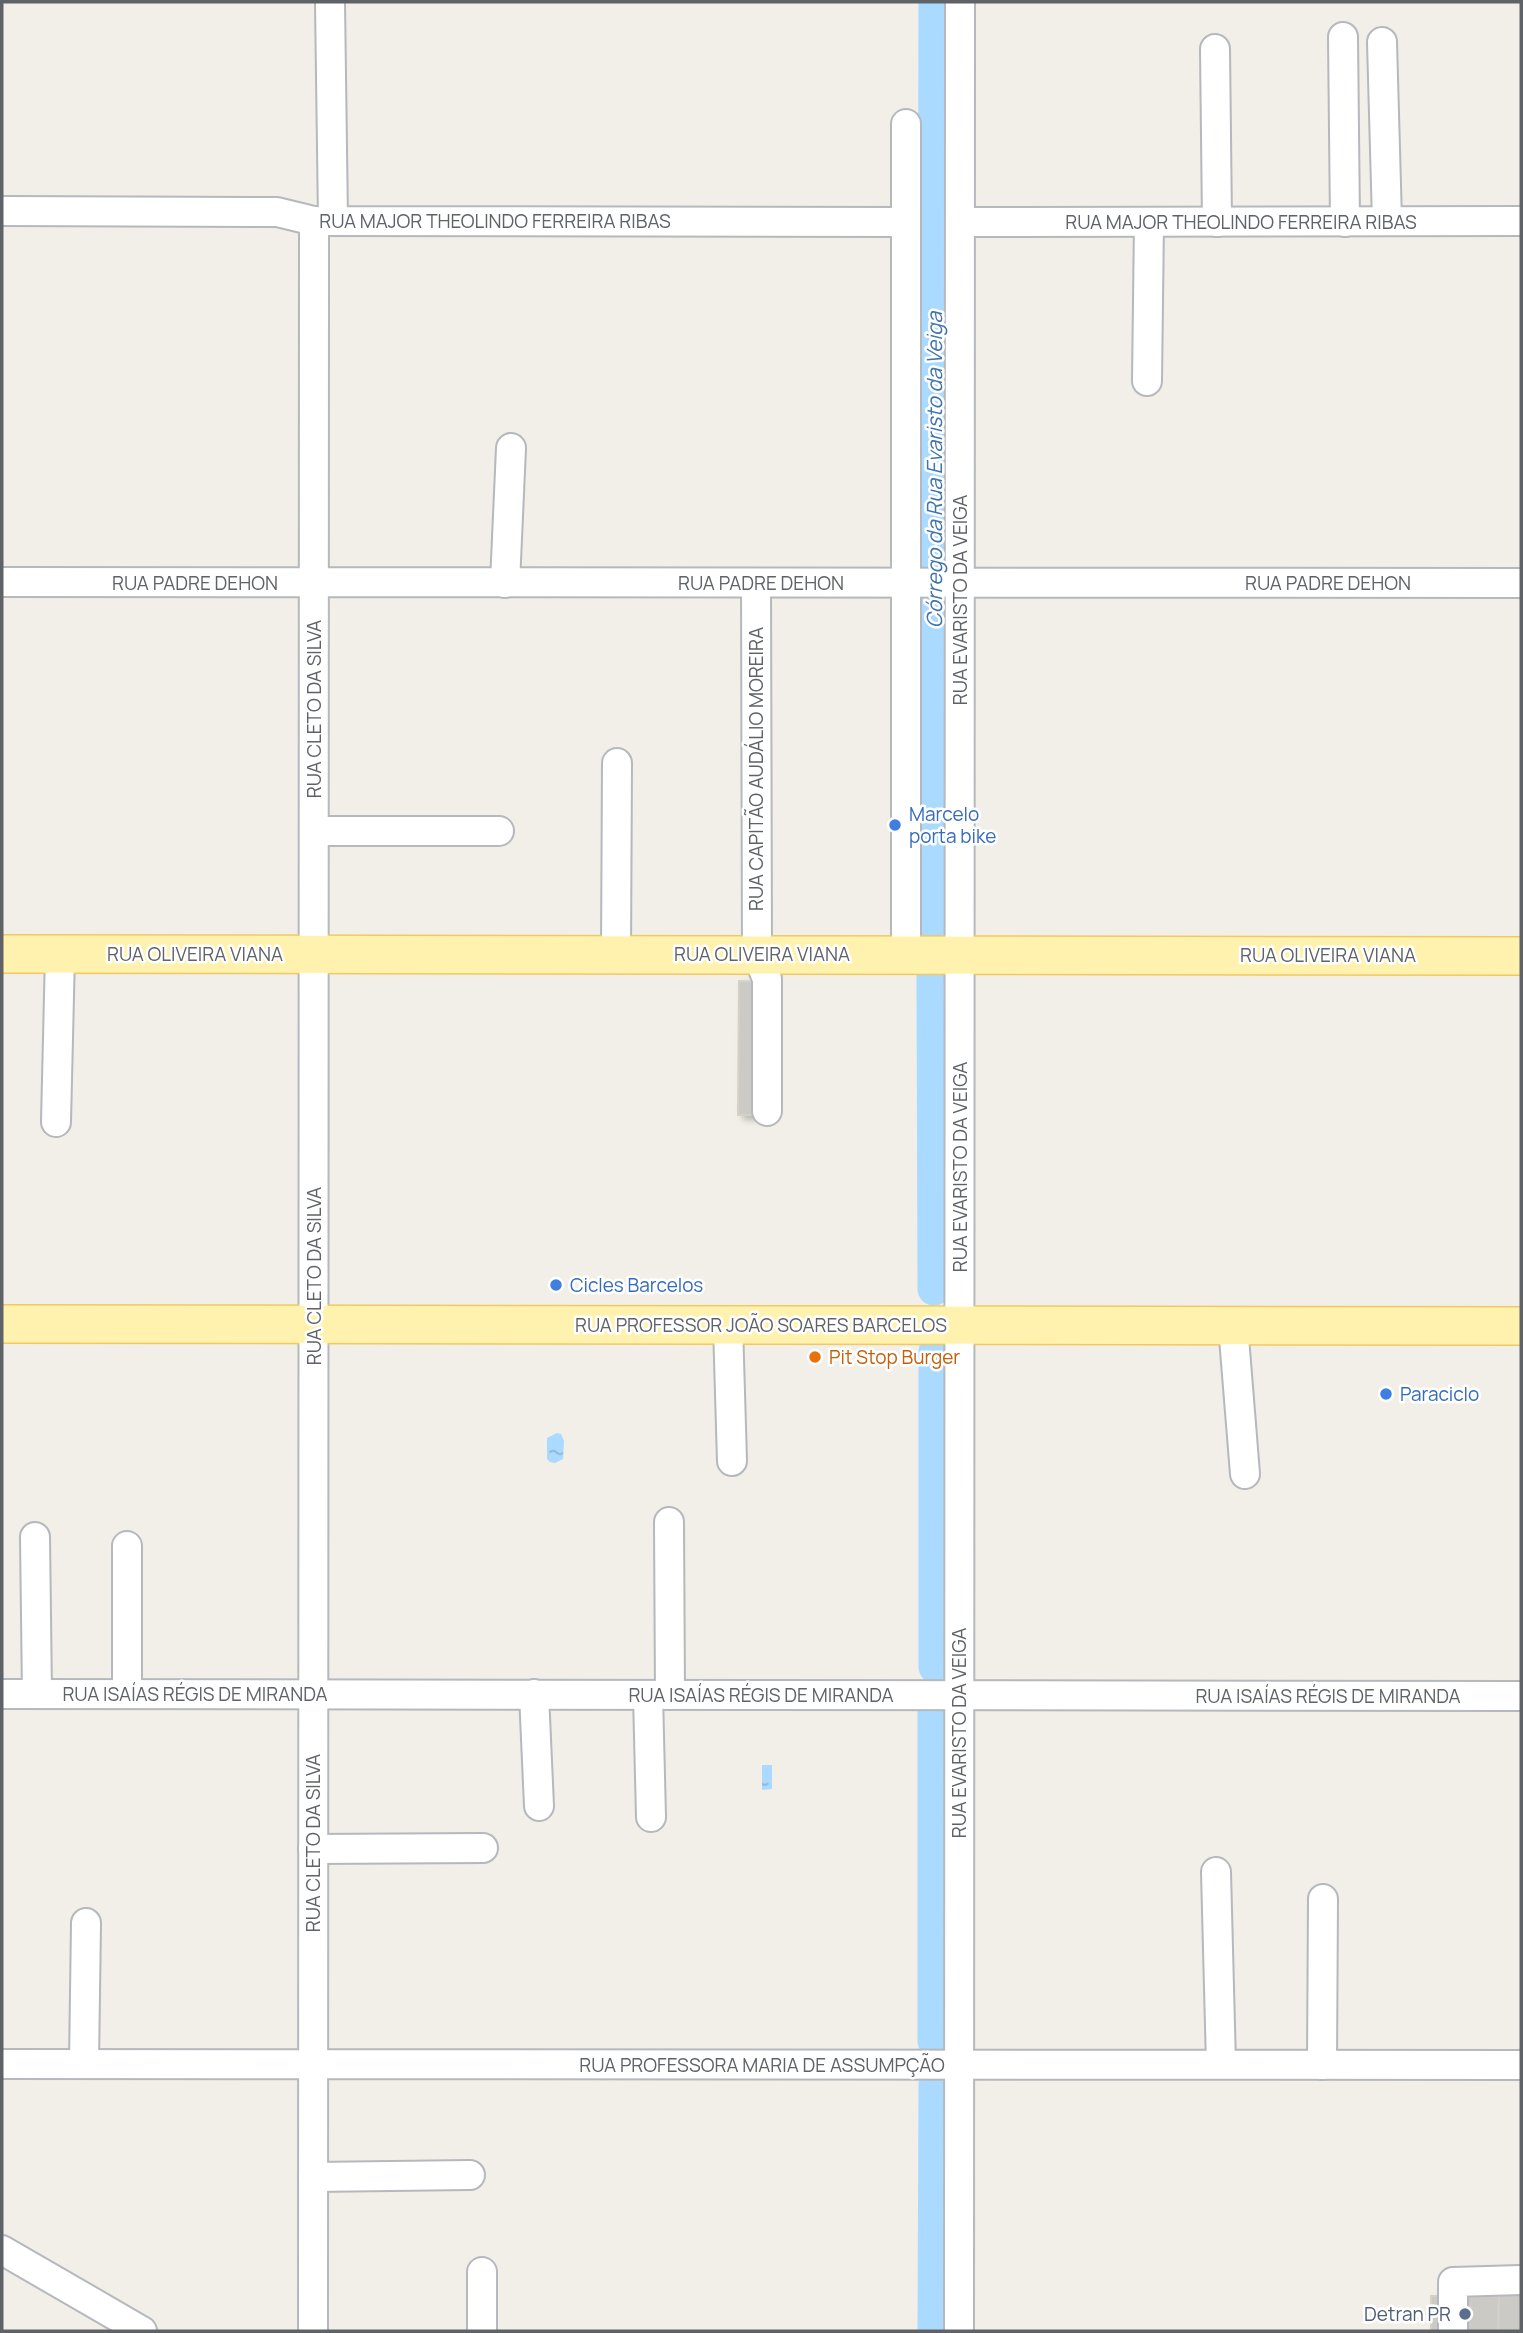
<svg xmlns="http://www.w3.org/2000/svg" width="1523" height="2333" font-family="Manrope,sans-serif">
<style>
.water{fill:url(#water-ripples)}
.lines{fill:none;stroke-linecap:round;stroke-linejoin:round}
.river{stroke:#aadaff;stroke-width:33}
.building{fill:#cccac5;stroke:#d6d1c6;stroke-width:2;filter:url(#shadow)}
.minor-casing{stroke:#b5b8bc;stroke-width:32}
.major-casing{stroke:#f2c960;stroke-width:40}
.minor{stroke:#fff;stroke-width:28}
.major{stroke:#fff2af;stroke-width:37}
.shop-dot{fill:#3f7fe0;stroke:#fff;stroke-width:2.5}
.food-dot{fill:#e8710a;stroke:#fff;stroke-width:2.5}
.service-dot{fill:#5c6f8a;stroke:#fff;stroke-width:2.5}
.labels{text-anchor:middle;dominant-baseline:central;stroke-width:5;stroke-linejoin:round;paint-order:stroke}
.street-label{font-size:19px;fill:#5f6368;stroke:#fff}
.shop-label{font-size:19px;fill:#366cbe;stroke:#fff;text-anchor:start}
.food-label{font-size:19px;fill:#c56008;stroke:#fff;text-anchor:start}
.service-label{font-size:19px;fill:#4e5e75;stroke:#fff;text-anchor:end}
.water-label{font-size:21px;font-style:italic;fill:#4174aa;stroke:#fff}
</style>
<defs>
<pattern id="water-ripples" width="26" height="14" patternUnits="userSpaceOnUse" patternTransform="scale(1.75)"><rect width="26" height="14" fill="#aadaff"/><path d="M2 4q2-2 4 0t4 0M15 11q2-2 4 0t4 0" fill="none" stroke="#8eb4d2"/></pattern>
<filter id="shadow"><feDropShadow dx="6" dy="3.5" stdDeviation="3.5" flood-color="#0004"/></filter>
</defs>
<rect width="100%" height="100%" fill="#f1efe8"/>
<g class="water">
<polygon points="557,1433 561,1434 564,1441 563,1459 555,1463 550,1462 547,1459 547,1438"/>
<polygon points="762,1765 772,1765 772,1789 762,1790"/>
</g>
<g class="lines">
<g class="river">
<polyline points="933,938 935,2"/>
<polyline points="933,974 934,1289"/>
<polyline points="935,1351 935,1667"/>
<polyline points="934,2041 934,1709"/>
<polyline points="934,2331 935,2085"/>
</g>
</g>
<g class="building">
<polygon points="739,981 763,982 762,1115 738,1115"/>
<rect x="1498" y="2288" width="23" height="43"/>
<polygon points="1431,2296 1499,2296 1498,2331 1431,2331"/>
</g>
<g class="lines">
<defs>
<g id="minor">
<polyline points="330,2 333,221"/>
<polyline points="1343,37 1345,222"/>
<polyline points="1382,42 1387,221"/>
<polyline points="1215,49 1217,222"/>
<polyline points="906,124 906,954"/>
<polyline points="2,211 277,212 314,221 906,222"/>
<polyline points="960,222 1521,221"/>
<polyline points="1147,381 1149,222"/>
<polyline points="2,582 1521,583"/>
<polyline points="505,583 511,448"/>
<polyline points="756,583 757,954 767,979 767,1111"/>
<polyline points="314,831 499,831"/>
<polyline points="616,954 617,763"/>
<polyline points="56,1122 60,954"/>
<polyline points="728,1325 732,1461"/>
<polyline points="1233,1325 1245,1474"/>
<polyline points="669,1522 670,1695"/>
<polyline points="35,1537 37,1694"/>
<polyline points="127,1546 127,1694"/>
<polyline points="2,1694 1521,1696"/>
<polyline points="534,1694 539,1806"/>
<polyline points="648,1695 651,1817"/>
<polyline points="313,1849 483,1848"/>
<polyline points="1216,1872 1221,2064"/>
<polyline points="2,2064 1521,2065"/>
<polyline points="84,2064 86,1923"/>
<polyline points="1322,2065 1323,1899"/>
<polyline points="313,2177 470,2175"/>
<polyline points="2,2250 142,2331"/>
<polyline points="482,2272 482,2331"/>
<polyline points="313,2331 314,221"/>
<polyline points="959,2331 960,2"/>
<polyline points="1453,2331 1453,2282 1521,2280"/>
</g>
<g id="major">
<polyline points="2,954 1521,956"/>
<polyline points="2,1324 1521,1326"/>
</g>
</defs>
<use href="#minor" class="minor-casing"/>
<use href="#major" class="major-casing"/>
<use href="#minor" class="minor"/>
<use href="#major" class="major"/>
</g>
<g class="shop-dot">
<circle cx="895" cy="825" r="7"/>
<circle cx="556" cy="1285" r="7"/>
<circle cx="1386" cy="1394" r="7"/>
</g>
<circle class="food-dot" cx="815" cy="1357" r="7"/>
<circle class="service-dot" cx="1465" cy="2314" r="7"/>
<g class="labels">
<g class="street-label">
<text x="495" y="221">RUA MAJOR THEOLINDO FERREIRA RIBAS</text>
<text x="1241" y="222">RUA MAJOR THEOLINDO FERREIRA RIBAS</text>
<text x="195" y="583">RUA PADRE DEHON</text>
<text x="761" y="583">RUA PADRE DEHON</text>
<text x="1328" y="583">RUA PADRE DEHON</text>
<text transform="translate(960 600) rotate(-90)">RUA EVARISTO DA VEIGA</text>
<text transform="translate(314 709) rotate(-90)">RUA CLETO DA SILVA</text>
<text transform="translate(756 769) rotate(-90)">RUA CAPITÃO AUDÁLIO MOREIRA</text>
<text x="195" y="954">RUA OLIVEIRA VIANA</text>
<text x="762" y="954">RUA OLIVEIRA VIANA</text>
<text x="1328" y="955">RUA OLIVEIRA VIANA</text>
<text transform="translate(960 1167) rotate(-90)">RUA EVARISTO DA VEIGA</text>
<text transform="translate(314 1276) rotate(-90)">RUA CLETO DA SILVA</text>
<text x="761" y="1325">RUA PROFESSOR JOÃO SOARES BARCELOS</text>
<text x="195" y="1694">RUA ISAÍAS RÉGIS DE MIRANDA</text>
<text x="761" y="1695">RUA ISAÍAS RÉGIS DE MIRANDA</text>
<text x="1328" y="1696">RUA ISAÍAS RÉGIS DE MIRANDA</text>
<text transform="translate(959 1733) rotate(-90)">RUA EVARISTO DA VEIGA</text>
<text transform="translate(313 1843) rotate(-90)">RUA CLETO DA SILVA</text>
<text x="762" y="2065">RUA PROFESSORA MARIA DE ASSUMPÇÃO</text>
</g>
<g class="shop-label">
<text x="909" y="814">Marcelo<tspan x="909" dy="22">porta bike</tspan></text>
<text x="570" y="1285">Cicles Barcelos</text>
<text x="1400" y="1394">Paraciclo</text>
</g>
<g class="food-label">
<text x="829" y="1357">Pit Stop Burger</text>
</g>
<g class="service-label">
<text x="1451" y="2314">Detran PR</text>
</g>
<g class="water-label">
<text transform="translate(934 470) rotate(-90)">Córrego da Rua Evaristo da Veiga</text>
</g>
</g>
<rect width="1523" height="2333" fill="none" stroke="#5f6368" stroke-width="7"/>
</svg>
